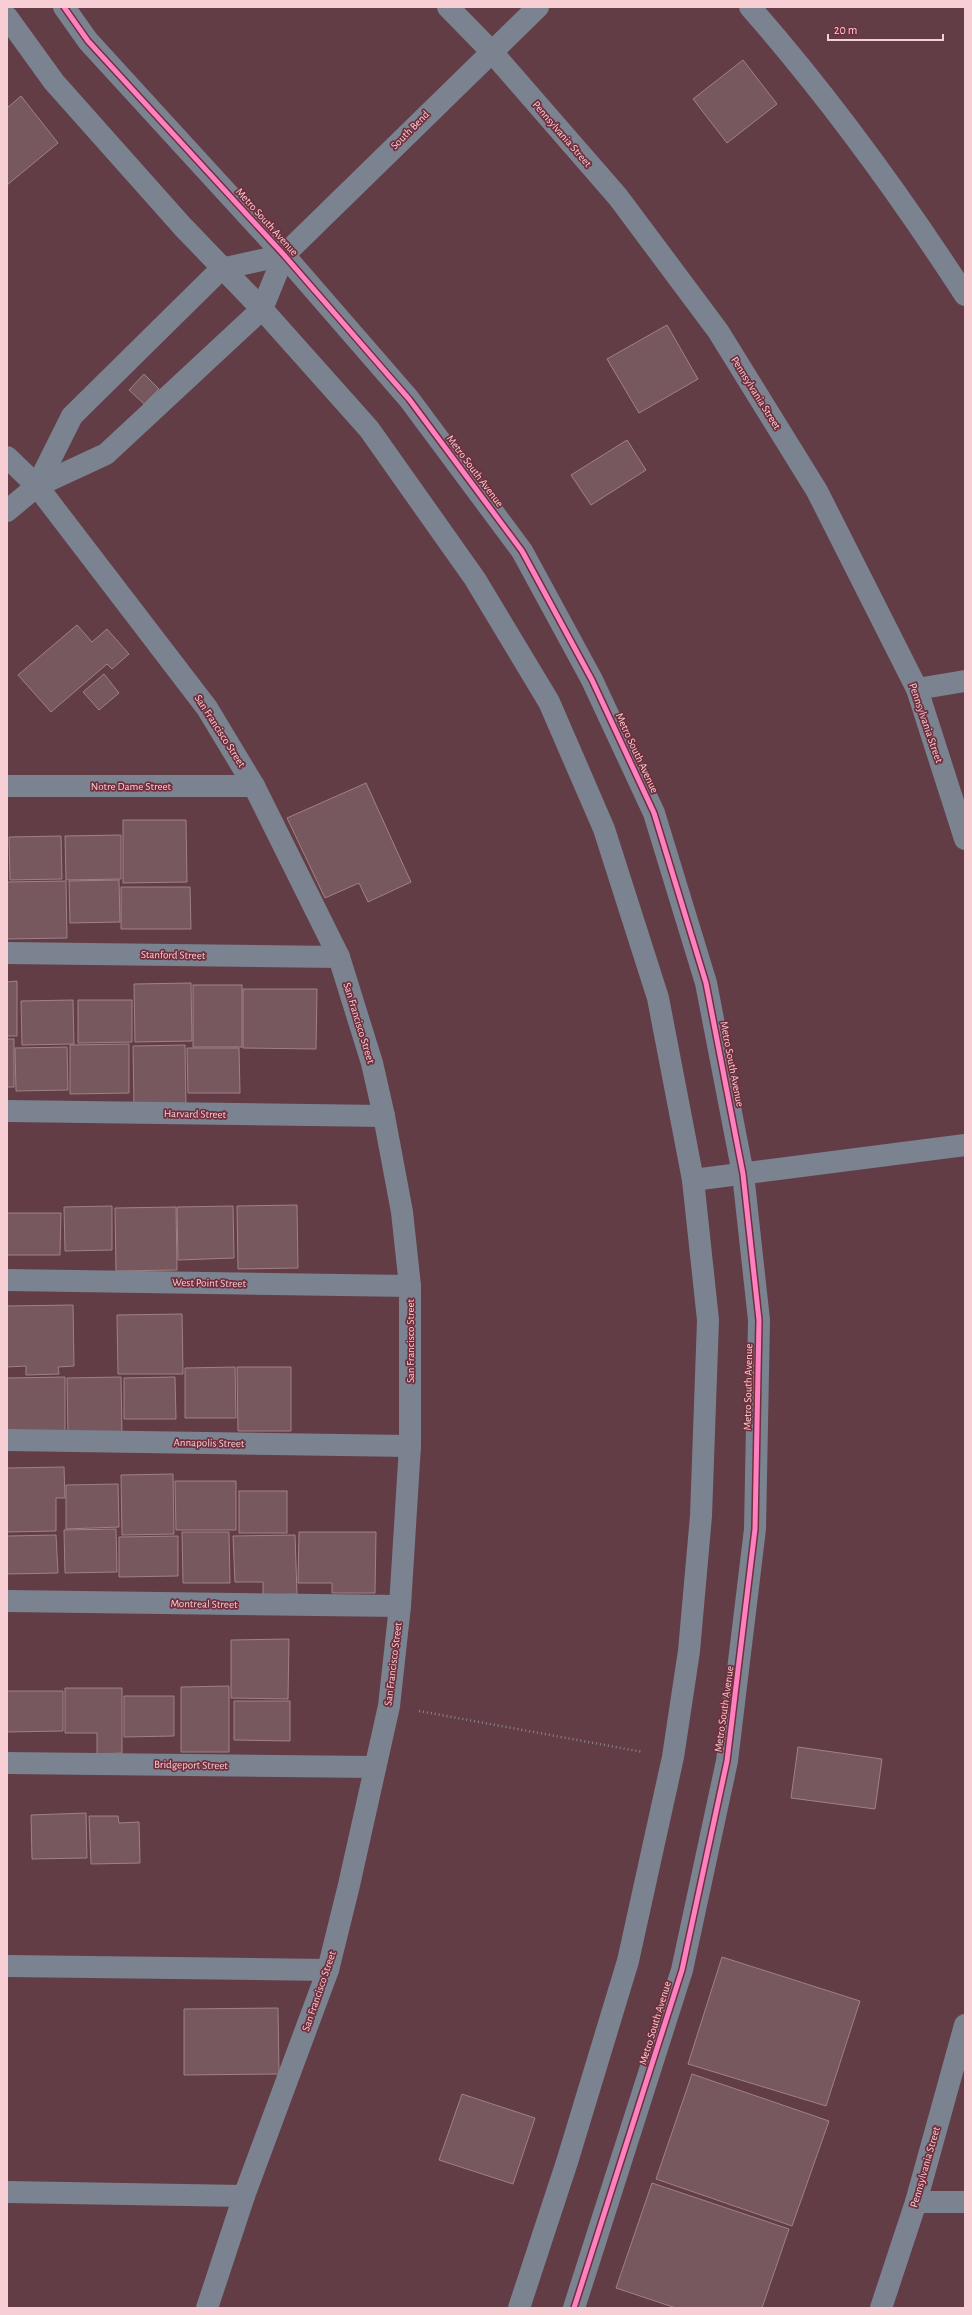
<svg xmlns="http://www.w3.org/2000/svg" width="972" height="2315" font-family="'Alegreya Sans',sans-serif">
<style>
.building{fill:#76585e;stroke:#a08186}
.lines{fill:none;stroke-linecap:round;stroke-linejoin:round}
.path{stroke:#8a8690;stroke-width:2.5;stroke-dasharray:1 3;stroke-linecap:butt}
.minor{stroke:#7b8290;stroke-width:22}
.tertiary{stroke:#7b8290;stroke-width:22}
.cycleway-casing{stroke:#712e3d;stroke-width:8}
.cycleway{stroke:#ff80c0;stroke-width:5}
.labels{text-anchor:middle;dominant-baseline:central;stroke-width:3.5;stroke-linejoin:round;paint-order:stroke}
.street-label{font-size:11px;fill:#f7ced3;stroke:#712e3d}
</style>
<rect width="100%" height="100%" fill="#623d45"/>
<g class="building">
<polygon points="743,60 777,104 727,143 693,99"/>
<polygon points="21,96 58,143 7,185 7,108"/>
<polygon points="667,325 698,379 639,413 607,359"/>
<polygon points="144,374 159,389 144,404 129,390"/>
<polygon points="627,440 646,470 591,505 571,475"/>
<polygon points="77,625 92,642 107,629 129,654 112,669 107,664 51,712 18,675"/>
<polygon points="104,674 119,693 99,710 83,692"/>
<polygon points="366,783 411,882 368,902 359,883 325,898 287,818"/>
<polygon points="123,820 186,820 187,882 123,883"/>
<polygon points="121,835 121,879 66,880 65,836"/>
<polygon points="61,836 62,879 10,880 9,837"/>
<polygon points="119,880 120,922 70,923 69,881"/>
<polygon points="66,881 67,938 7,939 7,882"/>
<polygon points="121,887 190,887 191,929 121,929"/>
<polygon points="17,981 17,1036 7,1036 7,982"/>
<polygon points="191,983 192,1041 135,1042 134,984"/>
<rect x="193" y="985" width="49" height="62"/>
<polygon points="243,989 317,989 316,1049 243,1048"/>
<polygon points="73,1000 74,1044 22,1045 21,1001"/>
<polygon points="78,1000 132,1000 132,1042 78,1043"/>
<rect x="7" y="1039" width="7" height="48"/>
<polygon points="129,1044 129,1093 70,1094 70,1045"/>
<polygon points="185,1045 186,1108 134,1108 133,1046"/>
<polygon points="67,1047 68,1090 16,1091 15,1048"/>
<polygon points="187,1048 239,1048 240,1093 188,1093"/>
<polygon points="297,1205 298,1268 238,1269 237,1206"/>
<polygon points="112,1206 112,1250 65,1251 64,1207"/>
<polygon points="233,1206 234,1258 178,1260 177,1207"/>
<polygon points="176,1207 177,1270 116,1271 115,1208"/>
<polygon points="7,1213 61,1213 60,1255 7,1255"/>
<polygon points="73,1305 74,1366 58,1367 59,1374 26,1375 26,1366 7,1367 7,1306"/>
<polygon points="182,1314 183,1374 118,1374 117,1315"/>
<polygon points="235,1367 236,1418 185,1418 185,1368"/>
<polygon points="237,1367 291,1367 291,1431 238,1431"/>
<polygon points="65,1377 65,1433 7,1433 7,1378"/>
<polygon points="121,1377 122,1434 68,1435 67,1378"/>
<polygon points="175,1377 176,1419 124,1419 124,1378"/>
<polygon points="64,1467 65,1498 56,1498 56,1531 7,1532 7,1468"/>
<polygon points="173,1474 174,1534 122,1535 121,1475"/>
<polygon points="175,1481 236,1481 236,1530 176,1530"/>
<polygon points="118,1484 119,1527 66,1529 66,1485"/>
<rect x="239" y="1491" width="48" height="42"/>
<polygon points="116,1529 117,1572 65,1573 64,1530"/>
<polygon points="182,1532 229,1532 230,1583 183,1583"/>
<polygon points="299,1532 376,1532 375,1593 332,1593 332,1583 298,1583"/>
<polygon points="56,1535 58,1573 7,1574 7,1536"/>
<polygon points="295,1535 297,1594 263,1595 263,1582 235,1582 233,1536"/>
<polygon points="178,1536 178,1576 119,1577 119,1537"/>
<polygon points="289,1639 288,1699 231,1698 231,1640"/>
<polygon points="229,1686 229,1752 181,1752 181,1687"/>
<polygon points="65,1688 122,1688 122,1753 97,1754 97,1733 65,1733"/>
<polygon points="7,1691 63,1691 63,1731 7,1732"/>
<polygon points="124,1696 174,1696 174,1736 124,1737"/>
<polygon points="234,1701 290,1701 290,1741 234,1740"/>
<polygon points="798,1747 882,1759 875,1809 791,1798"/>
<polygon points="86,1813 87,1858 32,1859 31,1815"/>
<polygon points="89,1816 118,1816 119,1823 139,1822 140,1863 91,1864"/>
<polygon points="722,1957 860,2001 826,2106 688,2064"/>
<polygon points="278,2008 279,2074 184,2075 184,2009"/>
<polygon points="692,2074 829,2121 792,2226 656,2179"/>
<polygon points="462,2094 535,2118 513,2184 439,2160"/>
<polygon points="652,2183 789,2229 762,2308 676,2308 616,2288"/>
</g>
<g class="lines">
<polyline class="path" points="419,1711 643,1752"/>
<g class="minor">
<polyline points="448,7 491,51 618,197 718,331 817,491 917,689 965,839"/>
<path d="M750,7C829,97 900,195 965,295"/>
<polyline points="7,457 37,486 207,708 254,786 339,957 372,1063 384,1116 402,1212 410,1286 410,1446 400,1606 389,1706 349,1885 328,1970 244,2196 207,2308"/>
<polyline points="37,486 72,416 221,269 284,255"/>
<polyline points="7,511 37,486 106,454 262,309 284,255 538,7"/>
<polyline points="917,689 965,681"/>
<polyline points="7,786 254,786"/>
<polyline points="7,953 339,957"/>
<polyline points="7,1111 384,1116"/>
<polyline points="693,1180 965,1145"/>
<polyline points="7,1280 410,1286"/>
<polyline points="7,1440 410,1446"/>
<polyline points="7,1601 400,1606"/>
<polyline points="7,1763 375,1767"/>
<polyline points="7,1966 328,1970"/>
<polyline points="7,2192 244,2196"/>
<polyline points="916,2202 965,2202"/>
<polyline points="881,2308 916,2202 965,2025"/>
</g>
<g class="tertiary">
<polyline points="64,7 88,41 284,255 409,399 522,551 592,680 654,813 706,983 743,1174 759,1320 755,1529 727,1761 682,1970 574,2308"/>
<polyline points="7,17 54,82 183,227 262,309 369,429 475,579 549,702 604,829 658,998 693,1180 708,1320 701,1516 689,1651 673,1757 628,1961 567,2162 519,2308"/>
</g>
<defs>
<polyline id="cycleway" points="64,7 88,41 284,255 409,399 522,551 592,680 654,813 706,983 743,1174 759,1320 755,1529 727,1761 682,1970 574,2308"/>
</defs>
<use href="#cycleway" class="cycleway-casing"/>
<use href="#cycleway" class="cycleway"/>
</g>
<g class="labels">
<g class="street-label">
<text transform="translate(410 130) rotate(-45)">South Bend</text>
<text transform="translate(562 134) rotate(49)">Pennsylvania Street</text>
<text transform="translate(267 222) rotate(48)">Metro South Avenue</text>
<text transform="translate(756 393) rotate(58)">Pennsylvania Street</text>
<text transform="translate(475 471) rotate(53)">Metro South Avenue</text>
<text transform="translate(926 723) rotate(71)">Pennsylvania Street</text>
<text transform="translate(220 731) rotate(57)">San Francisco Street</text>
<text transform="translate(637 753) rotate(65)">Metro South Avenue</text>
<text x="131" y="786">Notre Dame Street</text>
<text transform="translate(173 955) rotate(1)">Stanford Street</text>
<text transform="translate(359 1023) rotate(73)">San Francisco Street</text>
<text transform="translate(732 1064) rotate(79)">Metro South Avenue</text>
<text transform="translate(195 1114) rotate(1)">Harvard Street</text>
<text transform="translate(209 1283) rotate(1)">West Point Street</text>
<text transform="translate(410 1341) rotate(-90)">San Francisco Street</text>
<text transform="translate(748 1387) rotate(-89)">Metro South Avenue</text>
<text transform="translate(209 1443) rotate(1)">Annapolis Street</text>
<text transform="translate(204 1604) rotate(1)">Montreal Street</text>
<text transform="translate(393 1664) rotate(-83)">San Francisco Street</text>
<text transform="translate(724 1709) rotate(-82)">Metro South Avenue</text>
<text transform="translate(191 1765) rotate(1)">Bridgeport Street</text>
<text transform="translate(319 1991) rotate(-71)">San Francisco Street</text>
<text transform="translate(655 2023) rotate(-73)">Metro South Avenue</text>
<text transform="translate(925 2167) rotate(-74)">Pennsylvania Street</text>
</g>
</g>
<rect width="972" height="2315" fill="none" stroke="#f7ced3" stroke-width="16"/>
<path d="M828 34v6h115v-6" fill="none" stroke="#f7ced3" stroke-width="2"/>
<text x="834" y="34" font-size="12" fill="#f7ced3" stroke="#712e3d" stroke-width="3" paint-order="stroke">20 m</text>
</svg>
